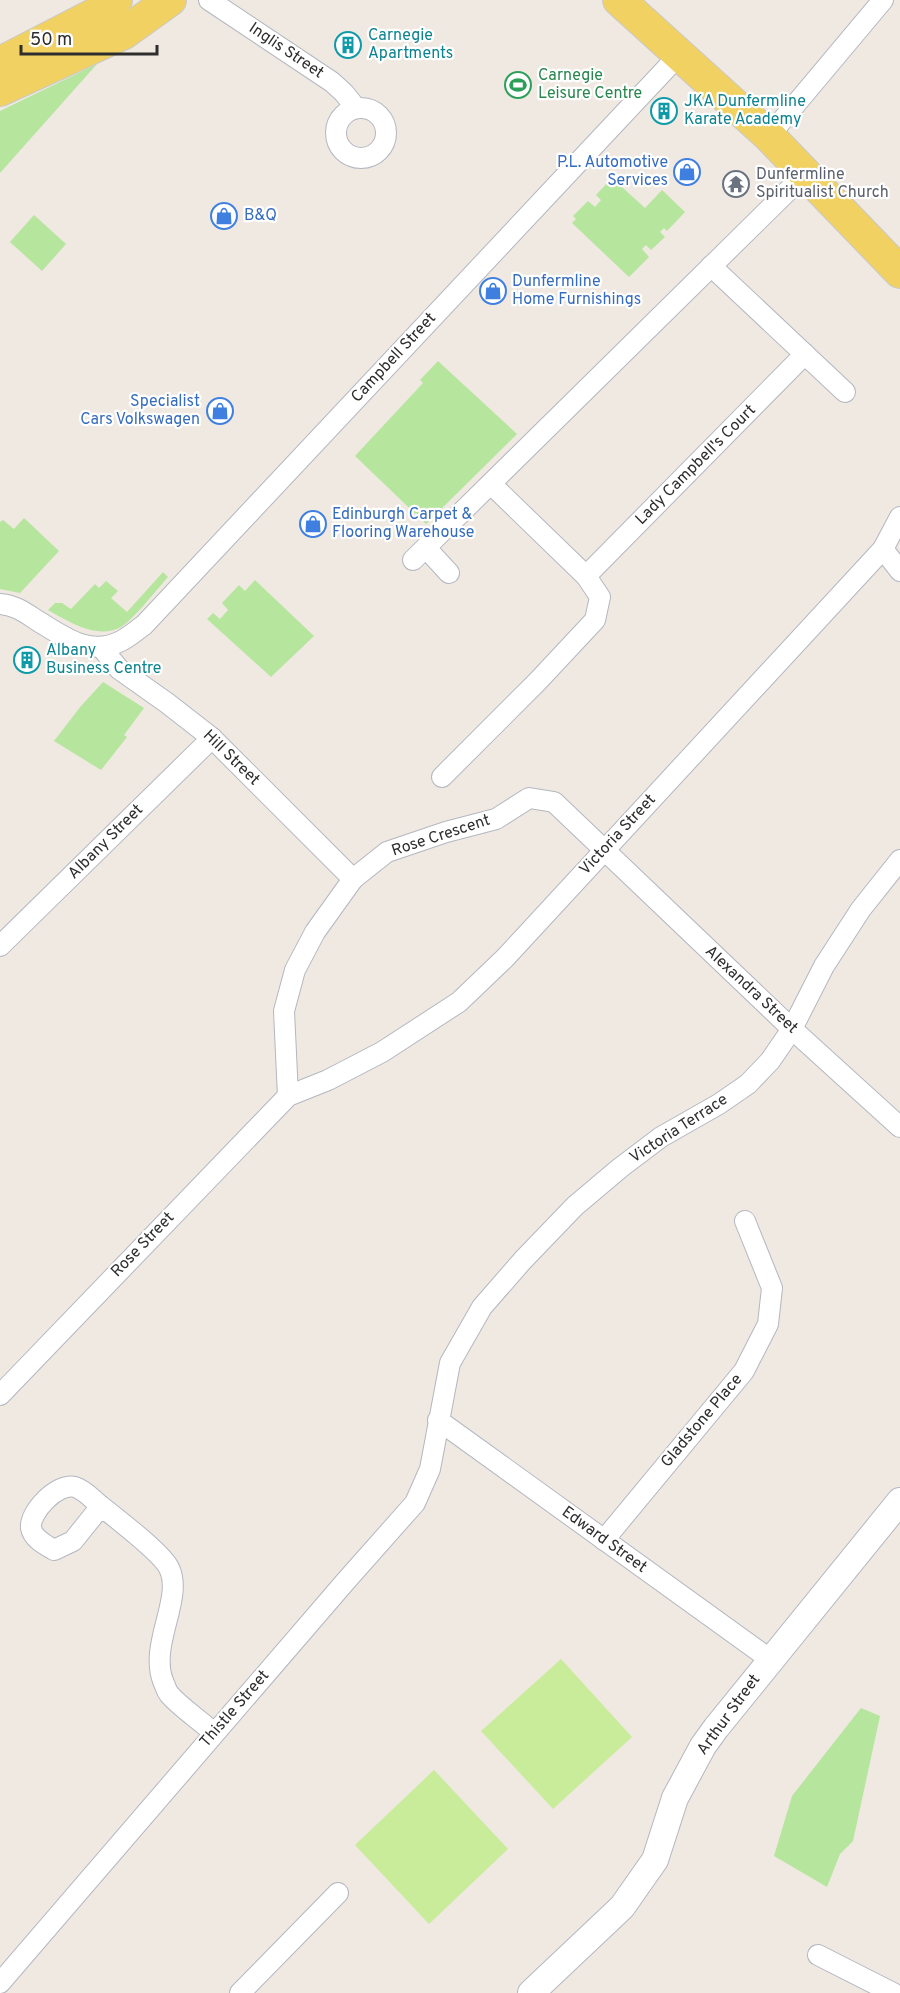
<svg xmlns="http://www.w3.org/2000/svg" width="900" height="1993" font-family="Overpass,sans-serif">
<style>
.green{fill:#b6e59e}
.pitch{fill:#c9ec9a}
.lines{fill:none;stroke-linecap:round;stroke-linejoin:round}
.minor-casing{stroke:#b4b7c1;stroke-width:22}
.tertiary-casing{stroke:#b4b7c1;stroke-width:28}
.primary-casing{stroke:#c9c9c9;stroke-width:34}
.minor{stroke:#fff;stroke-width:20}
.tertiary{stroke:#fff;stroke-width:26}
.primary{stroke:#f2d163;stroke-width:32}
.labels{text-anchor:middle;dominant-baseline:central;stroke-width:4.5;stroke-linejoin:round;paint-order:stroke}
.culture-label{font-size:16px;fill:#0d838f;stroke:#fff;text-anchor:start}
.street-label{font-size:16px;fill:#2e2e2e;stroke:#fff}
.leisure-label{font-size:16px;fill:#27864d;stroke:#fff;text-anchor:start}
.shop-label{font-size:16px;fill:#366cbe;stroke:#fff;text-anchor:start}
.worship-label{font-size:16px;fill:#5b616d;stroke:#fff;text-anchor:start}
</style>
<rect width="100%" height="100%" fill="#efe9e1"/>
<g class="green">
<polygon points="97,64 0,173 0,111"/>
<polygon points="612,178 645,208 662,190 685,212 667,231 664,228 660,232 665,237 651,250 646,245 642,249 649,257 629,277 572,223 576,219 573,216 588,201 595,207 601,200 596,195"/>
<polygon points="34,215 66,244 42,271 10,242"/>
<polygon points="438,361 517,434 426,524 355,456 423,383 420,380"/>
<polygon points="24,518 59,551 20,593 0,589 0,522 3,520 14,529"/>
<path d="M163,572L168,577C157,589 131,623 119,628C95,639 68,621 48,610L55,603H62L71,609L95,584L99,588L106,581L118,591L111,598L127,612Z"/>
<polygon points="255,580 314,636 271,677 207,619 213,613 220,619 228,610 222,603 239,585 245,591"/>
<polygon points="103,682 144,708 124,735 127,737 101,770 54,741 81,706"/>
<polygon points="861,1708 880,1716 853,1841 840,1854 827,1887 774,1856 792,1796"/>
</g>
<g class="pitch">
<polygon points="561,1659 632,1737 553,1809 481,1731"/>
<polygon points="434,1770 508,1849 429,1924 355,1845"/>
</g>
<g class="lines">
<defs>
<g id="minor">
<polyline points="209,0 332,82 344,93 356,108"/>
<circle cx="361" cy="133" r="25"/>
<polyline points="769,136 883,0"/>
<polyline points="711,266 845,392"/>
<polyline points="491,484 586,576 805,354"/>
<polyline points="426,548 449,573"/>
<polyline points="883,549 900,571"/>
<polyline points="413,560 805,174"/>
<path d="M0,604C17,606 24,612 38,621C64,637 90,657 121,641C129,637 137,630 144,625L679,55"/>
<polyline points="101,647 119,669 167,703 212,738 353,879"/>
<polyline points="442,777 537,682 595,620 600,597 586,576"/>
<polyline points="0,946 212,738"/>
<polyline points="288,1096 284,1011 295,970 315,932 353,879 387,852 446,832 496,819 529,798 554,802 792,1029 900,1127"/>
<polyline points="0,1395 288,1096 328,1080 382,1052 459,1002 505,958 883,549 900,517"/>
<polyline points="438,1420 771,1660"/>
<path d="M101,1506C93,1500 85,1490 75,1487C58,1482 29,1512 31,1528C33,1539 46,1545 54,1550L73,1541L101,1506C117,1519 162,1553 169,1568C184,1598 149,1644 163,1681C165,1685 166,1690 169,1694C181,1708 200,1720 214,1733"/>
<polyline points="604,1540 744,1371 768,1324 772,1288 745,1221"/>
<polyline points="818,1955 893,1993"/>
<polyline points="0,1983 345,1582 415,1503 430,1469 450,1363 482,1307 523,1260 575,1206 620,1168 661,1137 719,1104 748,1084 770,1061 792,1029 824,966 861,909 900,860"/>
<polyline points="240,1993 338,1893"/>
</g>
<polyline id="tertiary" points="531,1993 622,1907 655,1860 675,1798 703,1746 716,1728 900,1501"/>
<g id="primary">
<polyline points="619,0 769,136 900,272"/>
<polyline points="0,63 103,10 116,0"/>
<polyline points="0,90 124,33 170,0"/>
</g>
</defs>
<use href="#minor" class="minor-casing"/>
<use href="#tertiary" class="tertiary-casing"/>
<use href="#primary" class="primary-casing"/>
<use href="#minor" class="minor"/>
<use href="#tertiary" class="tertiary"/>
<use href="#primary" class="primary"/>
</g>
<defs>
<symbol id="building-ring" viewBox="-11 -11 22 22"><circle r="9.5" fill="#fff" stroke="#0f9aa8" stroke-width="1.5"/><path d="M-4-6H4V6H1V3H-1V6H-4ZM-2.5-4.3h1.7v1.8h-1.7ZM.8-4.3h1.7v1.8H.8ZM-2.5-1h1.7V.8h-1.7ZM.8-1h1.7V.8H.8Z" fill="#0f9aa8"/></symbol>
<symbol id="stadium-ring" viewBox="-11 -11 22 22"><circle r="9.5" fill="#fff" stroke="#2e9e5b" stroke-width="1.5"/><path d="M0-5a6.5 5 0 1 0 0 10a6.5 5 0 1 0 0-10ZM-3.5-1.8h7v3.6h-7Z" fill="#2e9e5b"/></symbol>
<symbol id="shop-ring" viewBox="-11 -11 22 22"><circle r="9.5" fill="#fff" stroke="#3f7fe0" stroke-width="1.5"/><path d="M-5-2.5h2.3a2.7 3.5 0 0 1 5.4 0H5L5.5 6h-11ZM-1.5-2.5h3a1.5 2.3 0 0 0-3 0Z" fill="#3f7fe0"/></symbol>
<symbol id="temple-ring" viewBox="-11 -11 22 22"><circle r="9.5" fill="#fff" stroke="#6b7280" stroke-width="1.5"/><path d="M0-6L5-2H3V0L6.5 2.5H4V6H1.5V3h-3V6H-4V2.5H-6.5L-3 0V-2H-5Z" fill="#6b7280"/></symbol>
</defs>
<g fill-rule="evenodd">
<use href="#building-ring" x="333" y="30" width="30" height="30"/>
<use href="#stadium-ring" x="503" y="70" width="30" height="30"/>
<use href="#building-ring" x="649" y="96" width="30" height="30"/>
<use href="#shop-ring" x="672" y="157" width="30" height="30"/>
<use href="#temple-ring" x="721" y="169" width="30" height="30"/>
<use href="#shop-ring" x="209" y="201" width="30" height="30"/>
<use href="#shop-ring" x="478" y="276" width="30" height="30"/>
<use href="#shop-ring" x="205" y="396" width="30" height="30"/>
<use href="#shop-ring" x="298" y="509" width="30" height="30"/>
<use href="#building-ring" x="12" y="645" width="30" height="30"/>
</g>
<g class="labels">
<g class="culture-label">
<text x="368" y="36">Carnegie<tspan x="368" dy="18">Apartments</tspan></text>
<text x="684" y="102">JKA Dunfermline<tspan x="684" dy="18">Karate Academy</tspan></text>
<text x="46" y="651">Albany<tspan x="46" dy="18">Business Centre</tspan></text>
</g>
<g class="street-label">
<text transform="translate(286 51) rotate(34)">Inglis Street</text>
<text transform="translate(394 358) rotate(-47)">Campbell Street</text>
<text transform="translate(696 465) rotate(-45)">Lady Campbell's Court</text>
<text transform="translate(231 758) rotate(44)">Hill Street</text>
<text transform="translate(618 835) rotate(-47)">Victoria Street</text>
<text transform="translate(441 836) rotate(-18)">Rose Crescent</text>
<text transform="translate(106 842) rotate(-45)">Albany Street</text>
<text transform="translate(751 990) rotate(43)">Alexandra Street</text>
<text transform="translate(679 1129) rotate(-33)">Victoria Terrace</text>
<text transform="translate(143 1245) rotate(-46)">Rose Street</text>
<text transform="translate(702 1421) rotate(-50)">Gladstone Place</text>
<text transform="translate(604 1540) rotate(36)">Edward Street</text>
<text transform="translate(235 1709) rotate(-49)">Thistle Street</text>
<text transform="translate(729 1715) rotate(-54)">Arthur Street</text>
</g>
<g class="leisure-label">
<text x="538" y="76">Carnegie<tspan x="538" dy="18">Leisure Centre</tspan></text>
</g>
<g class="shop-label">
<text x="668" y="163" text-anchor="end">P.L. Automotive<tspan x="668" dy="18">Services</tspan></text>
<text x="244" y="216">B&amp;Q</text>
<text x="512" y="282">Dunfermline<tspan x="512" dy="18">Home Furnishings</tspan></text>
<text x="200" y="402" text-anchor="end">Specialist<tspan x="200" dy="18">Cars Volkswagen</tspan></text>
<text x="332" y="515">Edinburgh Carpet &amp;<tspan x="332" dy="18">Flooring Warehouse</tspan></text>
</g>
<g class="worship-label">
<text x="756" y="175">Dunfermline<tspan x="756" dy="18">Spiritualist Church</tspan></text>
</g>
</g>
<path d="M21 45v9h136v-9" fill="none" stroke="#2e2e2e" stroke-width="3"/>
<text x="30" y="45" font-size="18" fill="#2e2e2e" stroke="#ffffff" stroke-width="4.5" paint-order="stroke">50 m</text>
</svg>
